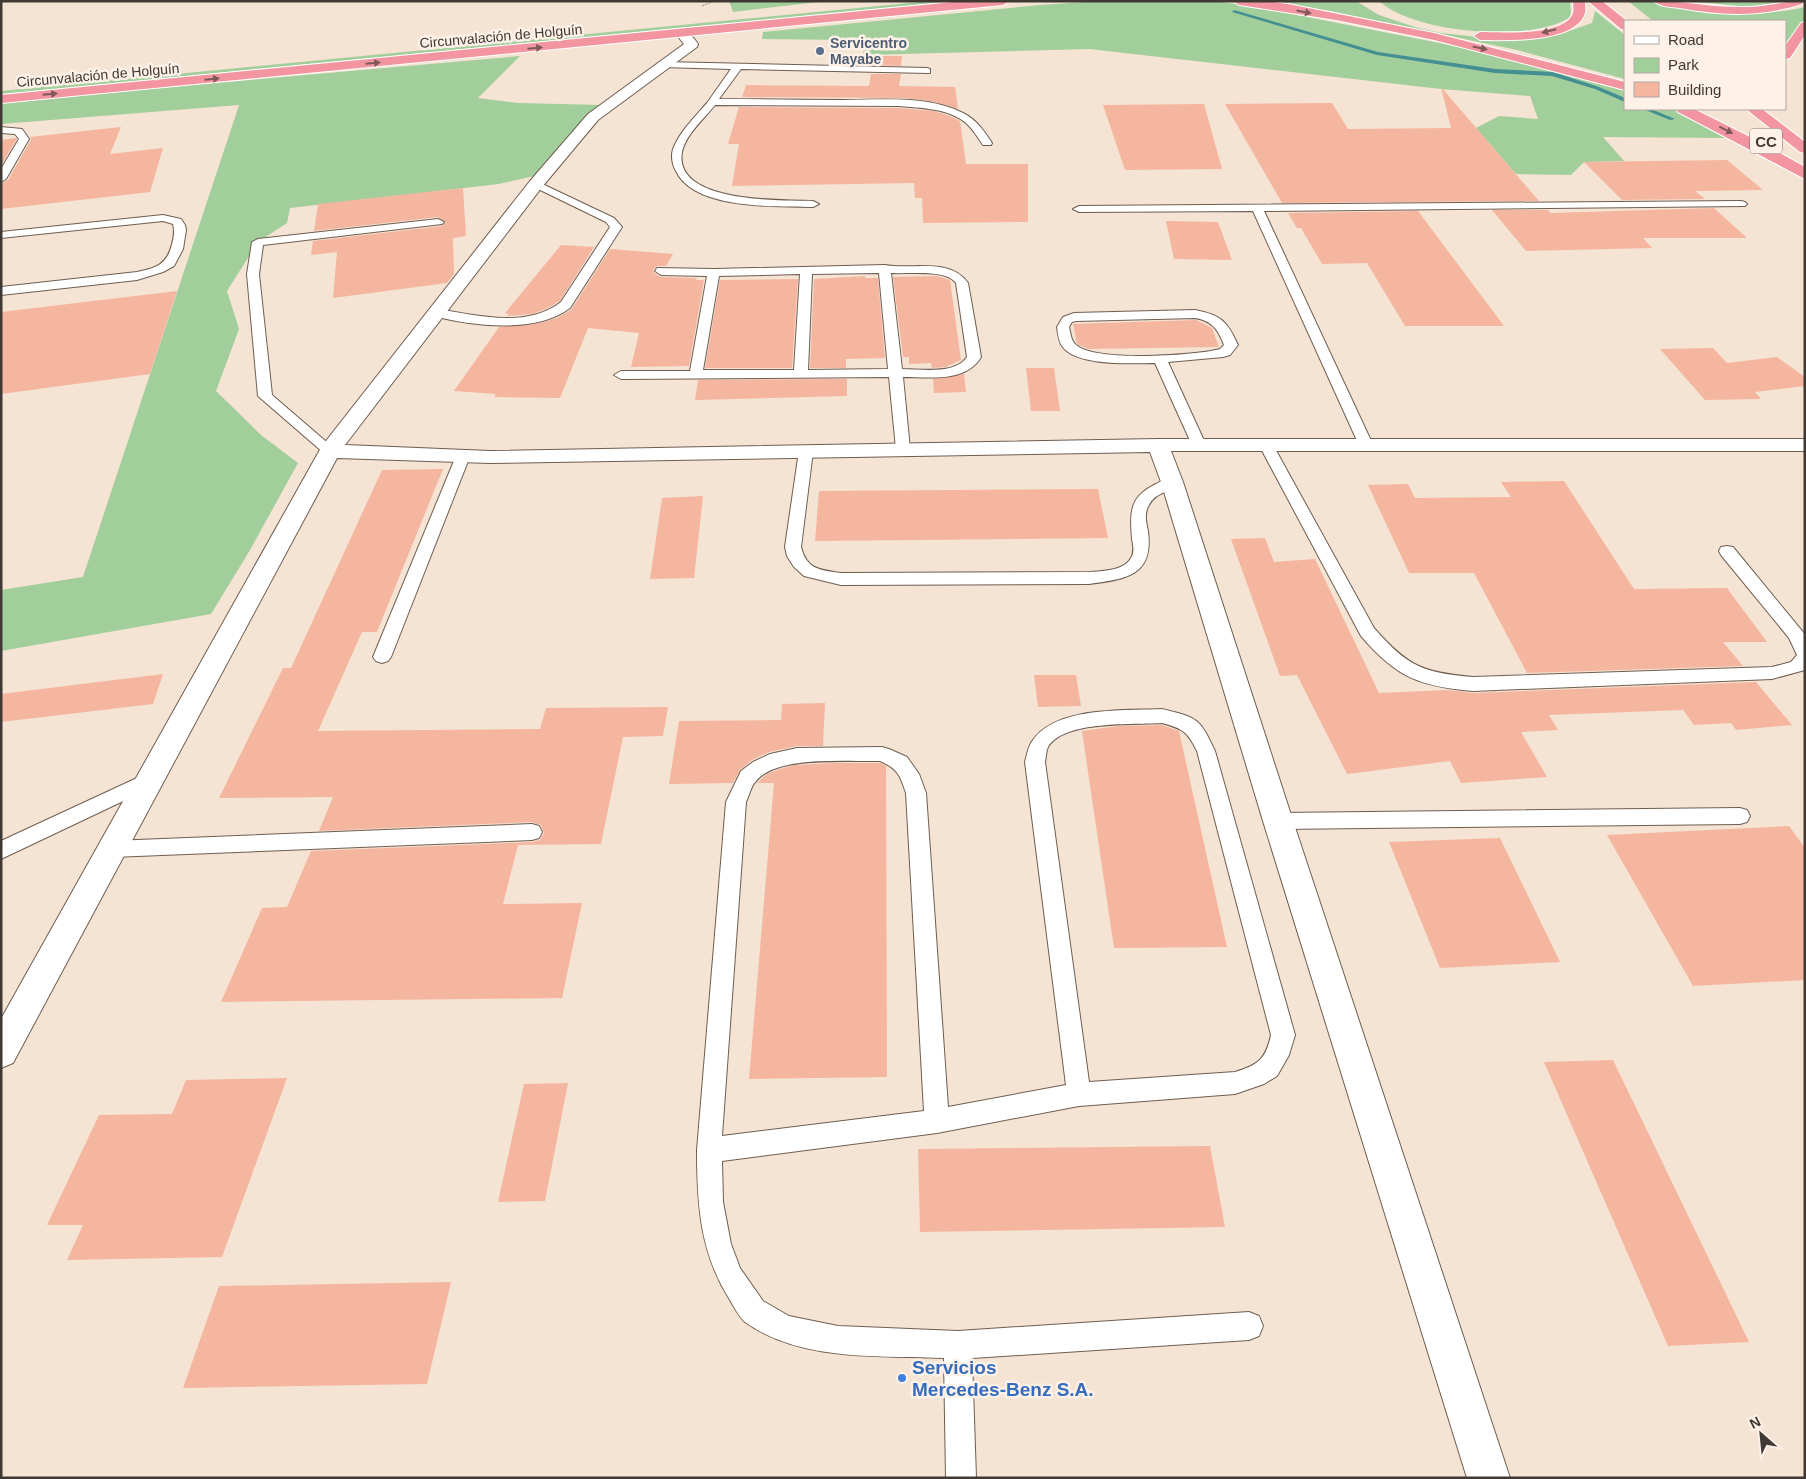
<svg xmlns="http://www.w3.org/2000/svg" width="1806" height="1479" font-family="Helvetica,sans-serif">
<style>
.green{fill:#a2ce9c}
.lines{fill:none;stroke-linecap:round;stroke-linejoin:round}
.stream{fill:#438f91;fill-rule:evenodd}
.building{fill:#f5b6a0}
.lane-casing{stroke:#6e5e51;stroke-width:2}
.street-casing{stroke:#6e5e51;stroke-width:2}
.highway-casing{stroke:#fff;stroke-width:2}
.path{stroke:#9f9287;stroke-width:1;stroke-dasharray:2.5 1;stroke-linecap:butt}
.lane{fill:#fff;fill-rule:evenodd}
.street{fill:#fff;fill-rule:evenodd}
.highway{fill:#f394a1;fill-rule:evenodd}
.oneway{fill:#7f595a}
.service-dot{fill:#5c6f8a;stroke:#fdf1e8;stroke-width:2}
.shop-dot{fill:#3f7fe0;stroke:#fdf1e8;stroke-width:2}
.labels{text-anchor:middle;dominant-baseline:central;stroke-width:5;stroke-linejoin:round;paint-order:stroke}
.far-street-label{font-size:14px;fill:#403933;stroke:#fdf1e8}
.far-service-label{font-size:14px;font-weight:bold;fill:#4e5e75;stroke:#fdf1e8;text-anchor:start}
.shield{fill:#fdf1e8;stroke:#797069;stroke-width:1}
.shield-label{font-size:15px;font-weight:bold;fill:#403933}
.near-shop-label{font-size:19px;font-weight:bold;fill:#366cbe;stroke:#fdf1e8;text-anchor:start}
</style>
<rect width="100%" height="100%" fill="#f5e3d3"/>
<g class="green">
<polygon points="729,1 827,1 733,12"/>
<polygon points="929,1 956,1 1,94 1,91"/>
<polygon points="1101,1 1212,1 1251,6 1470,49 1625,89 1625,109 1675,109 1729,138 1603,137 1624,161 1584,162 1571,175 1516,174 1476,128 1499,116 1538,119 1530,96 1441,89 1089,49 863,55 863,47 843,40 762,39 763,32 1040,5"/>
<polygon points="1272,1 1356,1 1379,15 1418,28 1441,33 1496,39 1537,38 1558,35 1592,23 1595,11 1625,35 1625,79 1517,50 1330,11"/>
<path d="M1379,1H1570L1571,13L1569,18C1528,43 1414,33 1379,1Z"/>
<path d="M1628,1C1687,1 1745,22 1805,7V23L1785,52V21H1653Z"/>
<polygon points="1689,1 1790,1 1749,7"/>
<path d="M520,56L478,98L519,103L602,105C578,122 555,147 543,174L499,184L290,208L287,223L258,242L227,291L239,329L216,391L261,435L298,463L250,550L211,614L1,651V590L83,577L239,105L1,124V102Z"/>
</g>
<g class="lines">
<g class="stream">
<polygon points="1234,10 1378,52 1495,69 1553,72 1599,87 1625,98 1625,102 1595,89 1552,76 1495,73 1377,55 1232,12"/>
<polygon points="1643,109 1651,109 1675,119 1670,120"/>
</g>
</g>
<g class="building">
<polygon points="873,56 902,56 901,66 872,65"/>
<polygon points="871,74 901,74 899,86 955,87 958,109 935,102 904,98 742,97 746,85 869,86"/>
<polygon points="1441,87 1539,201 1282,203 1225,104 1332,103 1348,129 1451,128"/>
<polygon points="1204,104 1222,169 1125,170 1103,105"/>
<polygon points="739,107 898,108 934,111 950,116 960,121 966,164 1028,164 1028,222 923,223 922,198 915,198 914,183 732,186 739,144 728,144"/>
<polygon points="121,127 110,154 163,148 150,192 1,209 1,184 8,180 31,140 30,137"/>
<polygon points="16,138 17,139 1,165 1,140"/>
<polygon points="1727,160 1763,190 1695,191 1705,199 1622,200 1584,162"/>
<polygon points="463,188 466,236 453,238 454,274 447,283 333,298 337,252 311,255 313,241 442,226 446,222 438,217 314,231 318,204"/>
<polygon points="1714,208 1747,238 1643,238 1652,248 1526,251 1492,210 1548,210 1550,213"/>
<polygon points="1418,211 1504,326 1405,326 1367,263 1322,264 1301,228 1297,228 1288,213"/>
<polygon points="1166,221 1218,222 1232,260 1174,259"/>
<polygon points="561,245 594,247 560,301 546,309 532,314 507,316 509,314 505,313"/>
<polygon points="610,249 673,254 666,266 657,266 653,270 654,273 660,277 697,278 696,280 704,280 689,366 631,367 639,333 588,328 560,398 494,397 496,394 454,391 499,327 540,323 557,318 571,310"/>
<polygon points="865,276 865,278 878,278 885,358 846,359 846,368 810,368 814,279"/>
<polygon points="937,276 950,280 961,360 946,367 932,368 931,363 909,364 909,357 903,357 893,277"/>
<polygon points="798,279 792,368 705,368 720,280"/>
<polygon points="177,291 150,374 1,394 1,312"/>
<polygon points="1196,320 1212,328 1219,347 1088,349 1077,344 1073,324"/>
<polygon points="1713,348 1727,363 1777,357 1805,377 1805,386 1755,392 1761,399 1705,400 1660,349"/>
<polygon points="1026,368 1054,368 1060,411 1031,411"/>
<polygon points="964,374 966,392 934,393 933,379"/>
<polygon points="847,379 847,396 695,400 698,380"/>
<polygon points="443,469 377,632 362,632 318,731 540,729 546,708 668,707 663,736 623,737 601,844 518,845 503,904 582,903 562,998 221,1002 262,908 287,907 311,851 532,842 540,840 544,833 541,825 532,822 319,831 333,797 219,798 283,668 291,668 382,470"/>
<polygon points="1564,481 1634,589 1727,588 1767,642 1723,642 1743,666 1527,673 1474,573 1409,573 1368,485 1408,484 1415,498 1511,497 1501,482"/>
<polygon points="1098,489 1108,538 815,541 819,491"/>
<polygon points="703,496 694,578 650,579 662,498"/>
<polygon points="1265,538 1274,562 1315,559 1379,693 1448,690 1473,693 1756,682 1792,725 1736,730 1731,723 1694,725 1683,710 1549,715 1558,730 1521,732 1547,777 1461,783 1450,761 1347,774 1297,675 1280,676 1231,539"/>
<polygon points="163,674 153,704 1,722 1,694"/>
<polygon points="1034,675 1076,675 1081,706 1038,707"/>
<polygon points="825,703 823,746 797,746 769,752 752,760 740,770 733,783 669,784 679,721 781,720 782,704"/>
<polygon points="1162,725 1179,731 1227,947 1114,948 1082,731 1118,726"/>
<polygon points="832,763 880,763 886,766 887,1077 749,1079 774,783 757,783 767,774 780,769 796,765"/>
<polygon points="1789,826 1805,848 1805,980 1693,986 1607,835"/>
<polygon points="1500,838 1560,962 1440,968 1389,842"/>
<polygon points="1613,1060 1749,1342 1668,1346 1544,1062"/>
<polygon points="287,1078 222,1257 67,1260 83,1225 47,1225 99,1115 172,1114 186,1080"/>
<polygon points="568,1083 545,1201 498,1202 524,1084"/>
<polygon points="1210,1146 1225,1227 920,1232 918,1149"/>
<polygon points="451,1282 427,1384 183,1388 219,1286"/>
</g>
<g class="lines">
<defs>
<g id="lane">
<path d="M664,62L927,68L930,69V73L741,69L719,99C760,99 801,100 842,100C881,100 928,95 963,113C977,120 984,131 992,143L991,145H983C978,138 973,129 966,123C948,108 921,108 898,106L715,105C704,119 686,134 682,152C673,204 783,200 813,201L819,204L813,207C776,206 694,210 676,171C672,164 671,156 673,149C680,131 695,117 707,103C715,92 723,80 731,69L661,67L660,65Z"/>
<polygon points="1,127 22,129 29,139 6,179 1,182 1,169 19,139 15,134 1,133"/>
<path d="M536,181L614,218L622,227L570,308C536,334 473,326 433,316L431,313L433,310L437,309C477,315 526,329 561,302L610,227L606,222L532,186L531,184Z"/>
<polygon points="1741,201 1745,202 1747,204 1745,206 1264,211 1373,445 1371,448 1361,448 1359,445 1253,211 1079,212 1073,209 1079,206"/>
<path d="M163,215L181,219L185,225L186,230L183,249L174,266L163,272L137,280L1,295V287L137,272C156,268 167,265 172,244C174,237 175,231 173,224L163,221L1,238V232Z"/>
<polygon points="438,219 444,222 442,224 263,245 259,274 272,395 337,451 335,454 325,454 258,396 247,274 252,242 258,239"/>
<path d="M885,265C912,270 950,257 968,283L981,357C966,383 928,377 903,377L910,449L908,452H898L896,449L889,377L621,379L614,375L621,371H690L707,276L661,275L655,271L657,268L714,269ZM879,273L888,369L808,370L812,274ZM891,273C907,274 947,269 956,283L967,357C955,375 921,369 902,369ZM800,274L794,370H703L719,276Z"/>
<path d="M1195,310C1221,315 1227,321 1238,345L1230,355L1223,357L1168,362L1206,445L1204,448H1194L1192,445L1155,363C1133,363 1076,367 1062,346C1058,340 1058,333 1057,327L1063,317L1074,313ZM1195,318C1212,321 1218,329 1224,345L1220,349C1194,356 1101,361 1079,347C1071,343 1071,335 1069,327L1072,322L1076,321Z"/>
<path d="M1266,441L1271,442L1273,445L1374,628C1407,666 1423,673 1473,677L1772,667L1791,662L1797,655L1789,638L1721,555L1719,551L1721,547L1727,546L1733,547L1802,631L1805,635V670L1772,679L1473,691C1419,686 1397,678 1361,636L1259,445L1261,442Z"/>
<path d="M806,447L811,448L813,451L801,547C807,570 820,570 841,573L1089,572C1102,571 1124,571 1131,558C1135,552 1133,545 1132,539C1130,512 1129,497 1156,484C1163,480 1169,477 1177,479L1180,482C1172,492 1155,492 1149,505C1144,513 1146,522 1148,531C1154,576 1126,579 1089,584L841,585L804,576L794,567L787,556L785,547L799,451L801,448Z"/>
<polygon points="463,452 468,453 470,456 391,657 388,661 382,663 376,661 373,657 456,456 458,453"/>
<path d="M1162,709C1198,718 1199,717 1215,751L1295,1035L1289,1055L1277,1076L1264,1084L1235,1094L1079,1106L937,1133L722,1161L723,1202L731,1244L740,1268L763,1301L789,1316L838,1326L958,1331L1249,1312L1259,1316L1263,1326L1259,1336L1249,1340L972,1358L976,1478H946L944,1358C879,1355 801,1362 745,1322C739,1317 734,1307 730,1300C700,1253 697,1204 697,1150L726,802L741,771L753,762L770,754L797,748L882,747L889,749L907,757L919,774L926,793L948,1107L1066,1085L1025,762C1027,755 1028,746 1033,740C1057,706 1124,711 1162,709ZM1162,723C1183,729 1187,731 1197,751L1271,1035C1266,1059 1258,1065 1235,1072L1089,1082L1045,762C1046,757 1046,751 1048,747C1064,720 1134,725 1162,723ZM880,761C898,769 900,775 906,793L924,1111L722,1136L746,802C749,796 751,786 756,781C777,755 848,762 880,761Z"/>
<polygon points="150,772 157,775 160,780 157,785 1,859 1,841"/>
<polygon points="1740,808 1747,810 1750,816 1747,822 1740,824 1278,829 1271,827 1268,821 1271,815 1278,813"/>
<polygon points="532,824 539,826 542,832 539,838 532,840 112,857 105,855 102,849 105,843 112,841"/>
</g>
<path id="street" d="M682,30C689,32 694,38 698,44L697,47L598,120L542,187L345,445L490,451L1158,439H1805V451H1171L1183,482L1293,821L1510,1478H1467L1263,821L1161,482L1150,452L490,463L337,458L13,1063L1,1068V1019L322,446L530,181L588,114L684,44L676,34Z"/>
<g id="highway">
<polygon points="964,1 1009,1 1003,5 1,103 1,95"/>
<polygon points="1233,1 1265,1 1288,4 1434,33 1625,82 1625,90 1434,40 1336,20 1239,5"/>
<path d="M1573,1H1585C1585,5 1586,10 1585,13C1575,44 1505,40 1480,40L1474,36L1480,32C1500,32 1565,37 1573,13C1574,10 1573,5 1573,1Z"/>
<polygon points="1588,1 1602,1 1627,21 1625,21 1625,30 1621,29"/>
<path d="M1654,1C1685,1 1715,8 1746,7C1766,7 1784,1 1804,1L1802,4C1761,17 1722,16 1680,8C1672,7 1660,7 1654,1Z"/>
<polygon points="1805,22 1805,35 1790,58 1785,59 1785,46 1801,23"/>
<polygon points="1676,109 1694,109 1760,142 1805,167 1805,179 1678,112"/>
<polygon points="1746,109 1762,109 1805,142 1805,153 1800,152"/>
</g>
</defs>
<use href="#lane" class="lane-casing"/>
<use href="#street" class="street-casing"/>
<use href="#highway" class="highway-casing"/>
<polyline class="path" points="702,6 714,1"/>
<use href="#lane" class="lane"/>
<use href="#street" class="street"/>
<use href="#highway" class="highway"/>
</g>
<defs><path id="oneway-solid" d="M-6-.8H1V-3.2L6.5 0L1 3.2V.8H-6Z" transform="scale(1.25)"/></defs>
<g class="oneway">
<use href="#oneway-solid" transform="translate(1304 12) rotate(11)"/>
<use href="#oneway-solid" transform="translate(1549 31) rotate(166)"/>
<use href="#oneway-solid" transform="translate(535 48) rotate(-5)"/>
<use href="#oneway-solid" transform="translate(1480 48) rotate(12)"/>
<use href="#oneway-solid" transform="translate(373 63) rotate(-5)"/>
<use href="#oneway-solid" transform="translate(212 79) rotate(-5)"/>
<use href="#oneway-solid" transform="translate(50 94) rotate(-5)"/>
<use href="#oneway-solid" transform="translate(1726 130) rotate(27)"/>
</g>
<circle class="service-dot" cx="820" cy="51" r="5"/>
<circle class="shop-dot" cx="902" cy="1378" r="5"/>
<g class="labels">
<g class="far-street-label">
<text transform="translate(501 36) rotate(-5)">Circunvalación de Holguín</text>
<text transform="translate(98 75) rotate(-5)">Circunvalación de Holguín</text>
</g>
<g class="far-service-label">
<text x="830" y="43">Servicentro<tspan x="830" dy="16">Mayabe</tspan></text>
</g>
<rect class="shield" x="1750" y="128.5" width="32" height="25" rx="4"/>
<g class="shield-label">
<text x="1766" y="141">CC</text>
</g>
<g class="near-shop-label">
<text x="912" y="1367">Servicios<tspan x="912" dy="22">Mercedes-Benz S.A.</tspan></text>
</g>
</g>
<rect width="1806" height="1479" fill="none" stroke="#403933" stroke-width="5"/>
<rect x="1624" y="20" width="162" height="90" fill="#fdf1e8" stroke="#b1a7a0"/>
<rect x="1634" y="36" width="25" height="8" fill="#ffffff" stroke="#b1a7a0"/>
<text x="1668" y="45" font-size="15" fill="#403933">Road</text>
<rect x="1634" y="58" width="25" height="15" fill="#a2ce9c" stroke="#b1a7a0"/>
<text x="1668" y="70" font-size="15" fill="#403933">Park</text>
<rect x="1634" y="82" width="25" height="15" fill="#f5b6a0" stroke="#b1a7a0"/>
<text x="1668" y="95" font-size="15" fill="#403933">Building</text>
<g transform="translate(1761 1434) rotate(333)" stroke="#fdf1e8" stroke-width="4" paint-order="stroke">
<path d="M0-4L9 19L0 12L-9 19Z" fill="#403933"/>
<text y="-8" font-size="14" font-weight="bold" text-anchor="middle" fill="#403933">N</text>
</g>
</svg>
